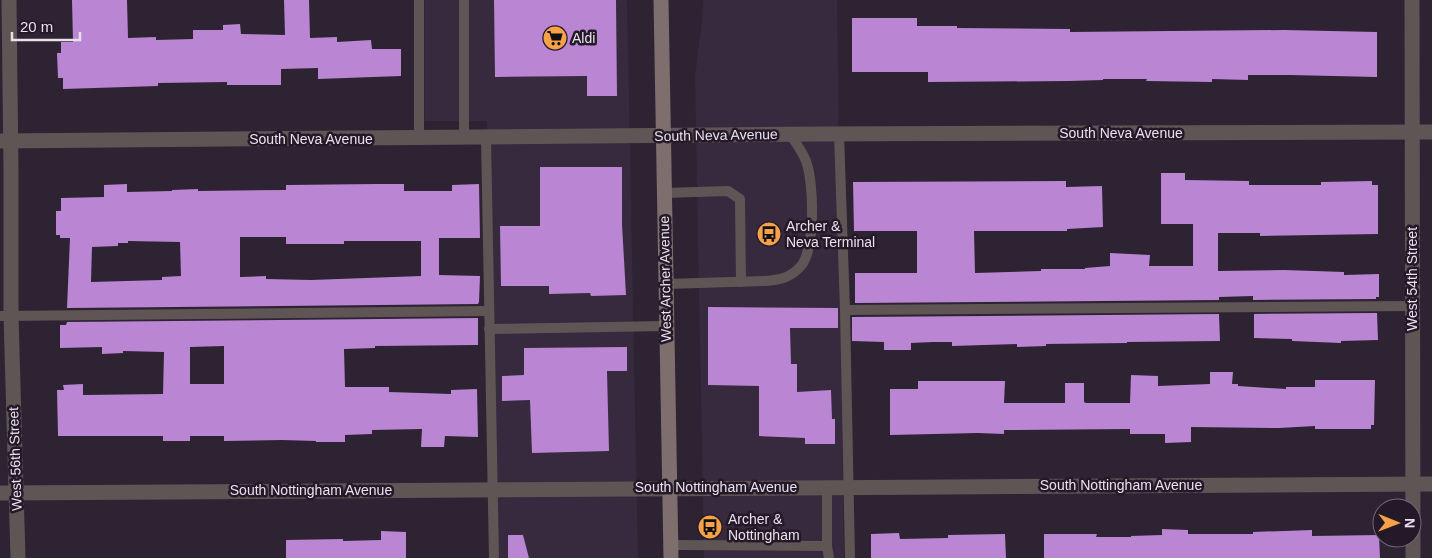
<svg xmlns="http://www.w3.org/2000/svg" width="1432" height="558" font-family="Arial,sans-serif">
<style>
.built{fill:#37293e}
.building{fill:#ba85d3;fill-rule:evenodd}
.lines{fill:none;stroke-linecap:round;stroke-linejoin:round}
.service{stroke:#605555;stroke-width:10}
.minor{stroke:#605555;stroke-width:15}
.secondary{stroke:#7f6e6e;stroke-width:15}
.labels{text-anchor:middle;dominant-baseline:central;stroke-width:5;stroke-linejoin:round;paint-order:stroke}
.poi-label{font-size:14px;fill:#e8e1ec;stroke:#241928;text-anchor:start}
.street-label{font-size:14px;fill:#e8e1ec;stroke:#241928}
</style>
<rect width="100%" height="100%" fill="#2d2332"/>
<g class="built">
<polygon points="425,0 627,0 638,558 491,558 487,121 425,121"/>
<polygon points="703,0 837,0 844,558 704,558 695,76 702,21"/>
</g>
<g class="building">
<polygon points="72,0 127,0 128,38 156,37 156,40 193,39 193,30 223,30 223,25 240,24 241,34 285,35 284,0 309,0 310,38 337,37 337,42 371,40 372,49 401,49 401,76 318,79 318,68 281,69 281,85 227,85 227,82 158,83 158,86 63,89 63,78 58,78 57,53 61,53 61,42 73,42"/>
<polygon points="494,0 616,0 617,96 587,96 587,76 495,77"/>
<polygon points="852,18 917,18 917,26 957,26 957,28 1070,29 1070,32 1284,30 1377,32 1377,77 1290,75 1248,75 1248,80 1212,79 1212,82 1146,81 1147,79 1103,79 1103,80 1069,81 928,82 928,72 852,72"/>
<polygon points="540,167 622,167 622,224 626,295 591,296 590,293 549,294 549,286 501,286 500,226 540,226"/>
<polygon points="1161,173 1185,173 1185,180 1249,181 1249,185 1321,185 1321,182 1372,181 1372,185 1378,185 1378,234 1260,236 1260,233 1218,233 1218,271 1284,270 1344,272 1344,275 1379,274 1379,297 1376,297 1376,299 1253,300 1253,296 1219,297 1219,300 855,303 855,273 917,273 917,231 854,231 853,182 1066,181 1066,187 1102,186 1103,227 1067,229 1067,231 974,231 975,273 1041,271 1041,269 1085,269 1085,268 1110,266 1110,253 1150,255 1149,266 1193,266 1193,224 1161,224"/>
<path d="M127,184V192L172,191V190L198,189V191L286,190V185L376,184H404V191H452V185L479,184L480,238H439V275L480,276L479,302L478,304L67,308L70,238H60V235H56V211H61V198L104,197V185ZM240,237H286V244H344V241H421V276L311,280L266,279V276L240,277ZM128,241L180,242L181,276L162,277V280L91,282L92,247L118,246V243H128Z"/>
<polygon points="708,307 838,308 838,328 790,328 791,364 797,364 797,392 831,390 832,419 835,419 835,444 805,444 805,438 759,436 759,386 708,385"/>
<polygon points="1377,313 1378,340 1341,341 1341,343 1292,341 1292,339 1254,338 1254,314"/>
<polygon points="1219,314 1220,341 1127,342 1127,343 1046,344 1046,346 1017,347 1017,344 952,346 952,342 933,342 911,343 911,350 884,350 884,342 852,341 852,317"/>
<path d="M478,318V345L375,346V348L344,349L345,387H389V392L451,394V390L477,389L478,437L445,436L444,447H421L422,429L372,430V434L345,435V442H316V441L282,440L224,441V436H190V441H163V436H58L57,390H64L63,385L83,384V395L163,394L164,352L123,351V353L102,354V347L60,348V325H66L67,322ZM224,346V384H190V347Z"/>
<polygon points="627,347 627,371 607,371 609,451 532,453 530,400 502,401 502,376 524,375 524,348"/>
<polygon points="1210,372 1233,372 1232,384 1238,384 1238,386 1286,389 1286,387 1315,387 1315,380 1375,380 1374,425 1371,425 1371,429 1315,429 1315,426 1279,428 1191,427 1191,442 1165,443 1165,434 1130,434 1130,429 1004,430 1004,434 978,433 890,435 890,389 918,389 918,381 1005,381 1004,403 1065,403 1065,383 1084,383 1084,402 1086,403 1130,403 1131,375 1158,376 1158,386 1210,384"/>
<polygon points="1162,529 1188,530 1188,534 1253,534 1253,532 1312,530 1312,536 1379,535 1380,558 1044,558 1044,534 1097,534 1096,537 1131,537 1131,536 1162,535"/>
<polygon points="381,531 406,532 406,558 286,558 286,540 343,539 343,541 381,540"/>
<polygon points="899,533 900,539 948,538 948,535 1005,534 1006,558 871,558 871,534"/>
<polygon points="508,535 523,535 529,558 508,558"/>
</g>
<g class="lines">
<g class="service">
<polyline points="839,134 845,310 850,558"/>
<polyline points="464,138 464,0"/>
<polyline points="486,138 494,558"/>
<polyline points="419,139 419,0"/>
<polyline points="664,193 728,191 740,199 741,282"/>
<path d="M666,284L765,281C779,280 790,278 800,267C816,251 814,182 806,161C802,151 796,143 790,134"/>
<polyline points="845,310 1412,306"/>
<polyline points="0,316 489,311"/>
<polyline points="489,329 666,326"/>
<polyline points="827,487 827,546"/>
<polyline points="671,545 827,546 829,558"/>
</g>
<g class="minor">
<polyline points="9,0 11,170 11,316 18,558"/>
<polyline points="1412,0 1413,558"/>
<polyline points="0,141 817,134 1432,132"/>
<polyline points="0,493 1432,484"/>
</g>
<polyline class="secondary" points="661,0 671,558"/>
</g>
<defs>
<symbol id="supermarket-disc" viewBox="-11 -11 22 22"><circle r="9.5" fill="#f7a149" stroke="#241928"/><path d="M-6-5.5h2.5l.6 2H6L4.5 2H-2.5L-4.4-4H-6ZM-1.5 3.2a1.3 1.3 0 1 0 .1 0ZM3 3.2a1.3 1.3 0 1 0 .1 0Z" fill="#111"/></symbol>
<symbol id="bus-disc" viewBox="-11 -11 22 22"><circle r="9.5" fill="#f7a149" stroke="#241928"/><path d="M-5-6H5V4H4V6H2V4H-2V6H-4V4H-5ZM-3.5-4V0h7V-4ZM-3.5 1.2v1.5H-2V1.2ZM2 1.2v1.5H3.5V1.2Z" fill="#111"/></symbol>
</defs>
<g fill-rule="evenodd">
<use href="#supermarket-disc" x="541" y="24" width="28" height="28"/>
<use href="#bus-disc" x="755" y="220" width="28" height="28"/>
<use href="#bus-disc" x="696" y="513" width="28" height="28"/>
</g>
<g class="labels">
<g class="poi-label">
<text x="572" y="38">Aldi</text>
<text x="786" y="226">Archer &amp;<tspan x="786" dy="16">Neva Terminal</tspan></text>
<text x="728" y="519">Archer &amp;<tspan x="728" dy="16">Nottingham</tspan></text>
</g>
<g class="street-label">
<text x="1121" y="133">South Neva Avenue</text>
<text transform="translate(716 135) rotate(-1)">South Neva Avenue</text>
<text x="311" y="139">South Neva Avenue</text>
<text transform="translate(665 279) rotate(-91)">West Archer Avenue</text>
<text transform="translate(1412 279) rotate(-90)">West 54th Street</text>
<text transform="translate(15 459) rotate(-92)">West 56th Street</text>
<text x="1121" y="485">South Nottingham Avenue</text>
<text x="716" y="487">South Nottingham Avenue</text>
<text x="311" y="490">South Nottingham Avenue</text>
</g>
</g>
<g transform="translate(1397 523) rotate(91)"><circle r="24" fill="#241928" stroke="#726976"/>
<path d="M0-4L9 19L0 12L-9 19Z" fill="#f7a149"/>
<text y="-8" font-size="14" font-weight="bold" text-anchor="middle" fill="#e8e1ec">N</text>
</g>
<path d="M12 32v8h68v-8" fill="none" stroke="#e8e1ec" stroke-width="2.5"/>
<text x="20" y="32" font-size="15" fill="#e8e1ec" stroke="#241928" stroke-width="4" paint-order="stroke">20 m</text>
</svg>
